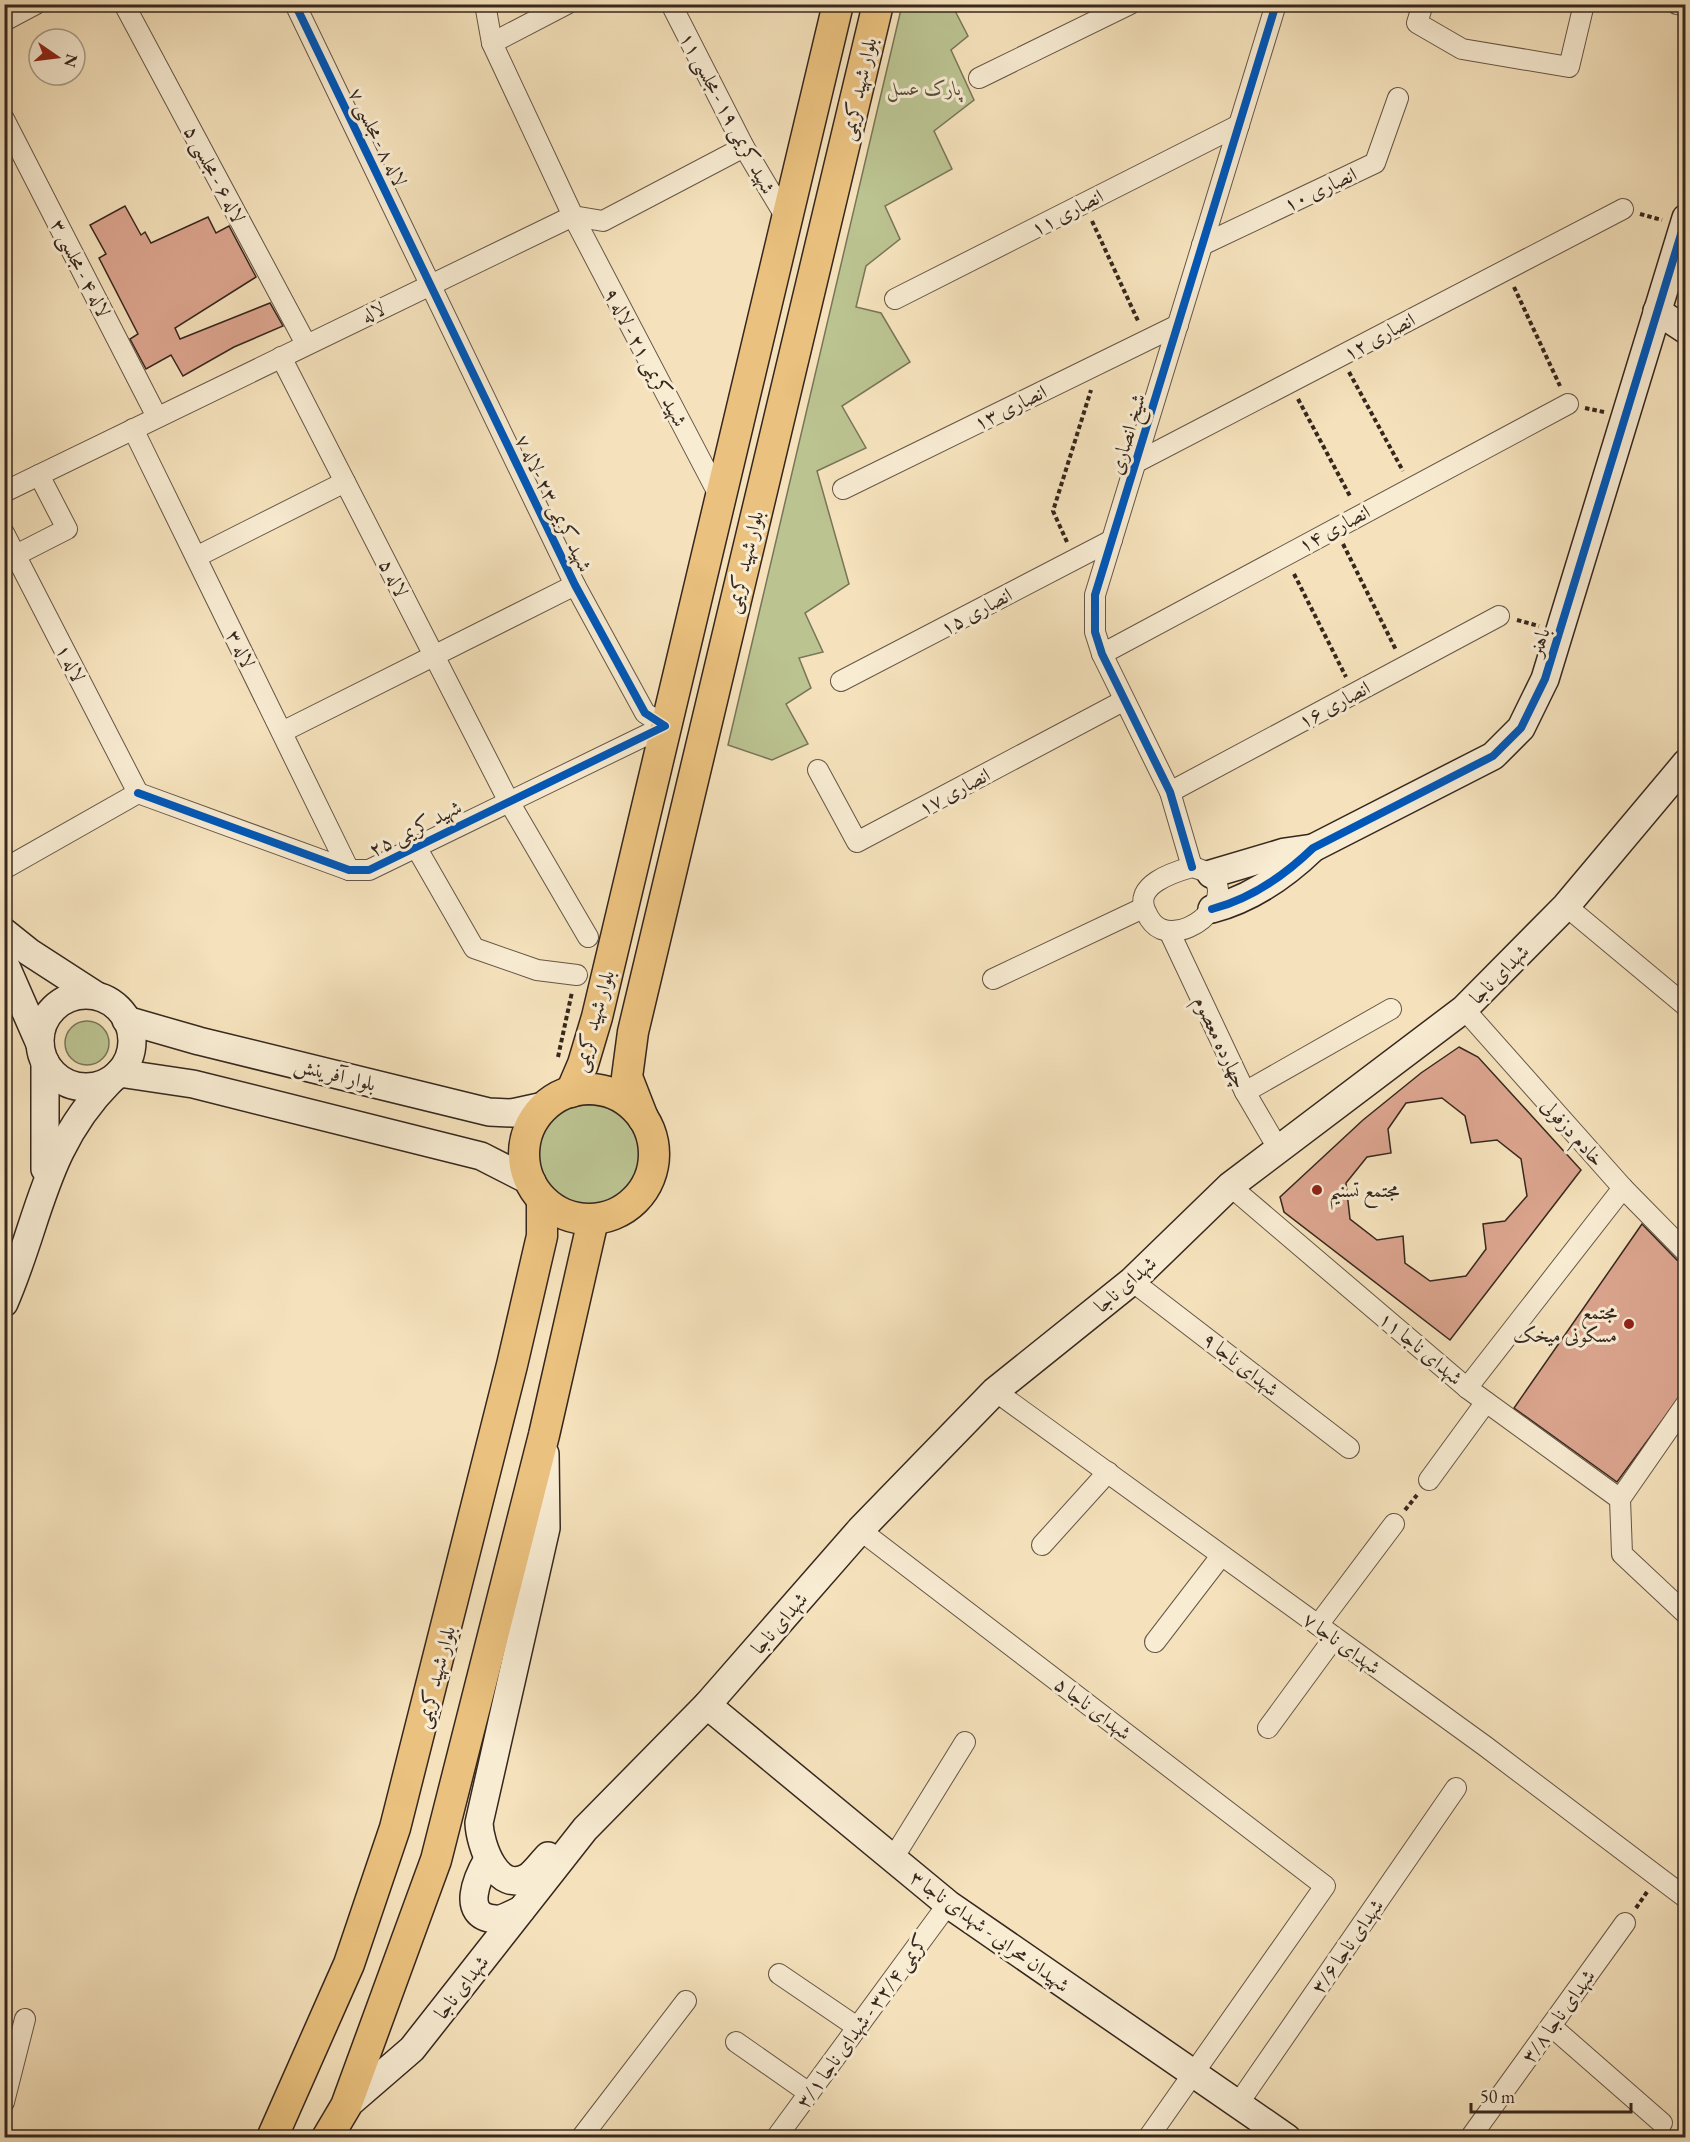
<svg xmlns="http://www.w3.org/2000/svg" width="1690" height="2142" font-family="'EB Garamond',Amiri,serif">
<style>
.green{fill:#bbc391;stroke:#787558;stroke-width:1.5}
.building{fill:#dca58f;stroke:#36271e;stroke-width:1.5;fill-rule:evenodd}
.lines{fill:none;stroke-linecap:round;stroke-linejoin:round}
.street-casing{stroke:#665646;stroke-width:22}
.secondary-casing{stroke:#36271e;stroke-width:30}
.primary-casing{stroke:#36271e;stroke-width:33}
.path{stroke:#36271e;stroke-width:4;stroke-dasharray:4.5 3;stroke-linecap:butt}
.street{stroke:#f8ecd3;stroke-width:20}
.secondary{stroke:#f8ecd3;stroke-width:27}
.primary{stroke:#eac17e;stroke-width:30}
.cycleway-casing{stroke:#f8ecd3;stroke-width:11}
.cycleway{stroke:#0057b8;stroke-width:8}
.poi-dot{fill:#8f2418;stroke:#f8ecd3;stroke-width:2}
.labels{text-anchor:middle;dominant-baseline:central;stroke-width:6;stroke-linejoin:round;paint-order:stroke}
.park-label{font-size:20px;font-style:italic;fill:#574e3b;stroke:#f8ecd3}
.street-label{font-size:20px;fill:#36271e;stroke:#f8ecd3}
.poi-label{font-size:20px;fill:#36271e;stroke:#f8ecd3;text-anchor:start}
</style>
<rect width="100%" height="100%" fill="#f5e2bc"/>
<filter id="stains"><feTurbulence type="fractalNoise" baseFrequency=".00333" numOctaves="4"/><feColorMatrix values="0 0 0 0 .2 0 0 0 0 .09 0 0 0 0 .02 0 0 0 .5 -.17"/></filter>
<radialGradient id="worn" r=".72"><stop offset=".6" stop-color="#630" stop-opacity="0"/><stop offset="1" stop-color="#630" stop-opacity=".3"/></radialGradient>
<g class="green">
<polygon points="902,5 952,5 968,36 951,50 974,100 934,131 952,169 885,206 900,239 866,266 856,307 881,313 910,362 842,406 866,448 817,471 849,584 805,613 823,652 799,658 811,688 786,704 808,744 772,760 728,745"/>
<circle cx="87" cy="1043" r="22"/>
<circle cx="589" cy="1155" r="50"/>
</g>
<g class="building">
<polygon points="125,206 141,235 145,232 151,243 208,217 216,233 229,226 256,277 175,328 180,339 270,303 283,326 234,347 183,376 171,355 146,369 130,339 138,334 99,258 106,254 90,225"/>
<path d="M1459,1047L1478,1057L1581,1170L1450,1340L1284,1212L1280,1197L1363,1120L1421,1073ZM1442,1098L1465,1116L1471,1143L1497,1140L1521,1159L1527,1196L1505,1221L1483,1224L1486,1249L1466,1276L1430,1281L1405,1263L1403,1236L1377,1240L1350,1219L1346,1183L1367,1157L1391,1153L1388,1129L1406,1103Z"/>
<polygon points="1642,1224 1677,1260 1686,1264 1686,1388 1617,1482 1514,1408"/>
</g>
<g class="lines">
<defs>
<g id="street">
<polyline points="124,4 306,344"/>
<polyline points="485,4 492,43 573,216 720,497"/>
<polyline points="671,4 744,147 788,221"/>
<polyline points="1423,4 1417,23 1462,49 1569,67 1584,4"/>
<polyline points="1677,4 1686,6"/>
<polyline points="4,21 36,4"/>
<polyline points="492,43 567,4"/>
<polyline points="979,78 1130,4"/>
<polyline points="4,119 157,417"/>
<polyline points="1202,245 1375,163 1398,98"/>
<polyline points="895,299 1239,125"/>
<polyline points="281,357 508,800 588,937"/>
<polyline points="133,429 349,870"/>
<polyline points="1135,463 1623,209"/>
<polyline points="843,489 1178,325"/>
<polyline points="4,492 573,216 603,221 744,147"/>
<polyline points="4,533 138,793"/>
<polyline points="16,555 67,529 39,475"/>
<polyline points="196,557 345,482"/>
<polyline points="1102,654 1568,404"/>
<polyline points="841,681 1112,540"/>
<polyline points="282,732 575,585"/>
<polyline points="818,770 857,842 1123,701"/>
<polyline points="1170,792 1499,616"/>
<polyline points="138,793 349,870 369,870 665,726 645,713 575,585 295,4"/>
<polyline points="416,847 474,948 537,970 577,975"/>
<polyline points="1192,867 1170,792 1102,654 1095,632 1095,595 1276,4"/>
<path d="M1192,867C1251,881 1196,943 1161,929C1154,926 1149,919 1146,912C1132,885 1174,872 1192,867Z"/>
<polyline points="4,869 138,793"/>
<polyline points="1566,906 1686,1006"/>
<polyline points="1169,931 1245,1092 1279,1150"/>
<polyline points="993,979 1143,908"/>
<polyline points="1464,1009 1623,1188 1686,1252"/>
<polyline points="1245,1092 1391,1009"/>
<polyline points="1230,1186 1467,1388 1620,1499"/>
<polyline points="1132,1281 1349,1448"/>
<polyline points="1467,1388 1623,1188"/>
<polyline points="995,1391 1485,1746 1686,1898"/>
<polyline points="1686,1404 1620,1499 1622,1554 1686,1614"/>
<polyline points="1429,1480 1486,1402"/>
<polyline points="860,1530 1325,1886 1148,2138"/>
<polyline points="1042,1545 1108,1472"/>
<polyline points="1318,1625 1394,1524"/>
<polyline points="1155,1642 1221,1556"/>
<polyline points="1268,1728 1334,1638"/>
<polyline points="892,1860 965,1742"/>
<polyline points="779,1974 857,2027"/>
<polyline points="1551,2026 1662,2123"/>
<polyline points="736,2042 809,2093"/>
<polyline points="4,2102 25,2019"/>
<polyline points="1238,2104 1456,1788"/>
<polyline points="581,2138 686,2001"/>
<polyline points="776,2138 948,1904"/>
<polyline points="1470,2138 1625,1923"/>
</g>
<g id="secondary">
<polyline points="1657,311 1686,330"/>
<polyline points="1211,874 1285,852 1313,848"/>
<path d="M1212,909C1250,899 1285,875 1313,848L1493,756L1521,728L1545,679L1686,218"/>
<polyline points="4,932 29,952 97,996"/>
<polyline points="4,962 40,1044"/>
<circle cx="86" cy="1041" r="46"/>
<polyline points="126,1020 199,1041 489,1112 512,1113 544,1106"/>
<polyline points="45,1062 45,1169"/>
<polyline points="119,1073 193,1084 481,1156 532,1182"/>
<path d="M4,1303C40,1221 43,1148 111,1080"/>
<path d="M545,1454L546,1528L479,1823C480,1845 497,1895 528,1877C535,1872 542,1862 548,1856"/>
<polyline points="707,1705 948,1904 1287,2138"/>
<path d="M488,1859C478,1876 459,1916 495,1919C502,1920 514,1913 521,1910"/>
<polyline points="346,2106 412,2049 585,1829 707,1705 860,1530 995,1391 1132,1281 1230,1186 1464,1009 1566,906 1686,763"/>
</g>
<g id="primary">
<circle cx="589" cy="1154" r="65"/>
<polyline points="571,1092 583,1064 597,1017 838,4"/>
<polyline points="643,1118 627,1077 633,1032 878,4"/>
<polyline points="272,2138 349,1964 395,1828 512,1365 542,1236 542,1200"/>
<polyline points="327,2138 346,2106 436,1860 544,1435 593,1220"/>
</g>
</defs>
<use href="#street" class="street-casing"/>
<use href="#secondary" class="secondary-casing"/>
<use href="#primary" class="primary-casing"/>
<g class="path">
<polyline points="1640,214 1662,220"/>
<polyline points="1092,221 1139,323"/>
<polyline points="1514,287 1560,386"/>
<polyline points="1349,372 1403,471"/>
<polyline points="1298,399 1351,498"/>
<polyline points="1585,408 1604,412"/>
<polyline points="1067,542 1053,511 1091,390"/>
<polyline points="1343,544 1396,650"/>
<polyline points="1294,574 1346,677"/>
<polyline points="1517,620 1539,626"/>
<polyline points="558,1057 572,992"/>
<polyline points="1405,1510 1417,1495"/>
<polyline points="1636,1908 1647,1892"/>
</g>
<use href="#street" class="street"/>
<use href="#secondary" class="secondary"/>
<use href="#primary" class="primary"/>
<defs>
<g id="cycleway">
<polyline points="138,793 349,870 369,870 665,726 645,713 575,585 295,4"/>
<polyline points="1192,867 1170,792 1102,654 1095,632 1095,595 1276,4"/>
<path d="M1212,909C1250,899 1285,875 1313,848L1493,756L1521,728L1545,679L1686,218"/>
</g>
</defs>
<use href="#cycleway" class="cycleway-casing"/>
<use href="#cycleway" class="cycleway"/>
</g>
<g class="poi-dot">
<circle cx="1317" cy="1190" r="6"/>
<circle cx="1629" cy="1324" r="6"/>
</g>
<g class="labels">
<g class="park-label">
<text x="924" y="88">پارک عسل</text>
</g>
<g class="street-label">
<text transform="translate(858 89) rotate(-77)">بلوار شهید کریمی</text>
<text transform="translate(728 113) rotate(62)">شهید کریمی ۱۹ - مجلسی ۱۱</text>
<text transform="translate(378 137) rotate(64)">لاله ۸ - مجلسی ۷</text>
<text transform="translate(215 174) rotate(62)">لاله ۶ - مجلسی ۵</text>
<text transform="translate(1320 189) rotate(-25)">انصاری ۱۰</text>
<text transform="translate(1067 212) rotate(-27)">انصاری ۱۱</text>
<text transform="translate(81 268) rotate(63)">لاله ۴ - مجلسی ۳</text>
<text transform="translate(373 312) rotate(-26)">لاله</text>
<text transform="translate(1379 336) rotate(-28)">انصاری ۱۲</text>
<text transform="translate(646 357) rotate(62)">شهید کریمی ۲۱ - لاله ۹</text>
<text transform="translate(1010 407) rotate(-26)">انصاری ۱۳</text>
<text transform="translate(1127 434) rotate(-73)">شیخ انصاری</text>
<text transform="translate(554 503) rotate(64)">شهید کریمی ۲۳ -لاله ۷</text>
<text transform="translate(1334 528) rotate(-28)">انصاری ۱۴</text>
<text transform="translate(744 562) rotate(-76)">بلوار شهید کریمی</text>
<text transform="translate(394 578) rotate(63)">لاله ۵</text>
<text transform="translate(976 611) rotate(-28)">انصاری ۱۵</text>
<text transform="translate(1539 642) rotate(-73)">باهنر</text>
<text transform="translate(241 649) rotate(64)">لاله ۳</text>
<text transform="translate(71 663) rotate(63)">لاله ۱</text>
<text transform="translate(1334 704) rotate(-28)">انصاری ۱۶</text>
<text transform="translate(954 791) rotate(-28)">انصاری ۱۷</text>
<text transform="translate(415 828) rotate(-27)">شهید کریمی ۲۵</text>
<text transform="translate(1499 974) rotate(-45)">شهدای ناجا</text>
<text transform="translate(593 1021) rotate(-74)">بلوار شهید کریمی</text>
<text transform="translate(1221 1042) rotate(65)">چهارده معصوم</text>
<text transform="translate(335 1074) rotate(14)">بلوار آفرینش</text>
<text transform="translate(1573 1132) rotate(48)">خادم دزفولی</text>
<text transform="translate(1125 1284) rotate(-41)">شهدای ناجا</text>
<text transform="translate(1421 1348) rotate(40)">شهدای ناجا ۱۱</text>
<text transform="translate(1241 1364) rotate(38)">شهدای ناجا ۹</text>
<text transform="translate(779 1623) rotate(-49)">شهدای ناجا</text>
<text transform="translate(1342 1643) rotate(36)">شهدای ناجا ۷</text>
<text transform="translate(435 1677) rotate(-75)">بلوار شهید کریمی</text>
<text transform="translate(1093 1708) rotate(37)">شهدای ناجا ۵</text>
<text transform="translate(990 1931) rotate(36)">شهیدان محرابی - شهدای ناجا ۳</text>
<text transform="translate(1347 1946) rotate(-55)">شهدای ناجا ۳/۶</text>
<text transform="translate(461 1987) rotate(-52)">شهدای ناجا</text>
<text transform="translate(1558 2016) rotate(-54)">شهدای ناجا ۳/۸</text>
<text transform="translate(862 2021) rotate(-54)">کریمی ۳۲/۴ - شهدای ناجا ۳/۱</text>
</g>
<g class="poi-label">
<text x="1329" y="1190">مجتمع تسنیم</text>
<text x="1617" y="1312" text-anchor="end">مجتمع<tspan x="1617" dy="23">مسکونی میخک</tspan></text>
</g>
</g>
<rect width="1690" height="2142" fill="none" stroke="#f5e2bc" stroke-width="24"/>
<rect x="6" y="6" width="1678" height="2130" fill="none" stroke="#36271e" stroke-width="3"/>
<rect x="12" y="12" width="1666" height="2118" fill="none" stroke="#36271e" stroke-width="1.5"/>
<g transform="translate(57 57) rotate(104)"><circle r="28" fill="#f8ecd3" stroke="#aa9d8b" stroke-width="1.5"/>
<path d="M0-4.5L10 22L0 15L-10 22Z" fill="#8f2418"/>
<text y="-9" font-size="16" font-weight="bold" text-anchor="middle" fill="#36271e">N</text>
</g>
<path d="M1471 2103v9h160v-9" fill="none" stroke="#36271e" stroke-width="3"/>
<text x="1480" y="2103" font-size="18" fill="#36271e" stroke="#f8ecd3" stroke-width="4.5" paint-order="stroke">50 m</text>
<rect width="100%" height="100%" filter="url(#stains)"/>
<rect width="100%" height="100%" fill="url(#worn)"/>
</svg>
